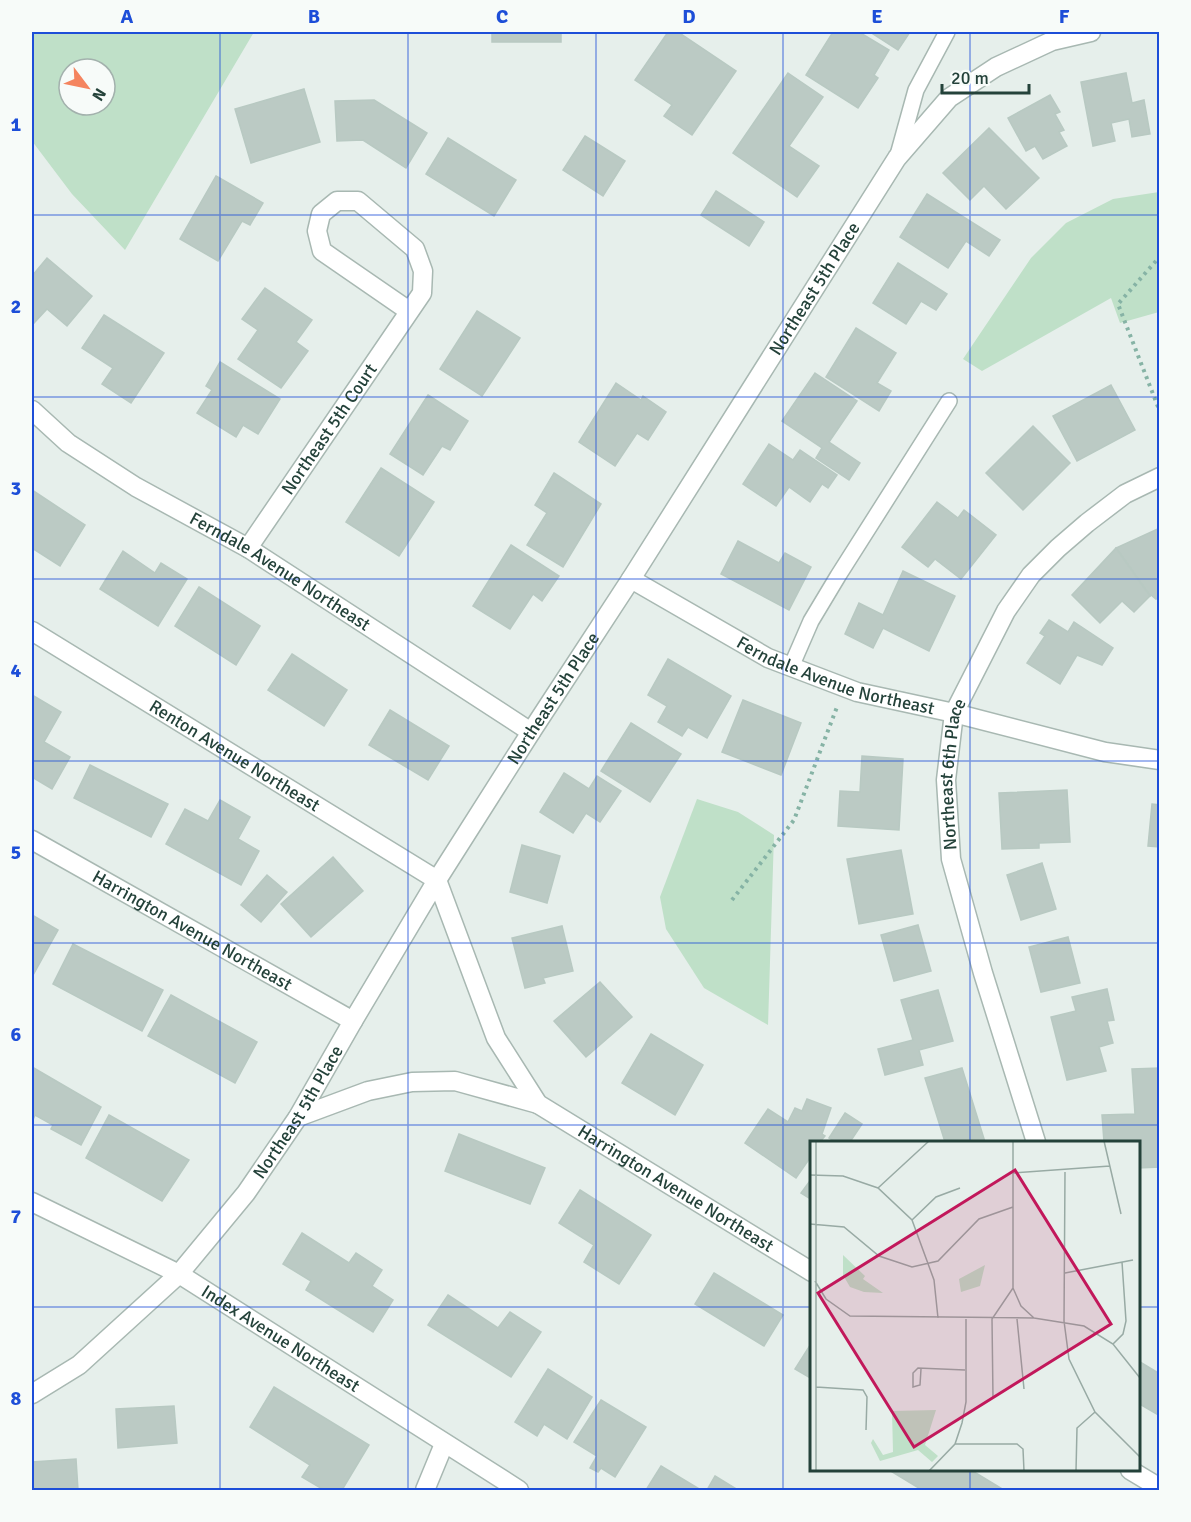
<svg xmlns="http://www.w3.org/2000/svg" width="1191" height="1522" font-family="Signika,sans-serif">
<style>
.green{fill:#bfe0c8;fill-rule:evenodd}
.building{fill:#bbcac4;stroke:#b8c9c2;stroke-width:1.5}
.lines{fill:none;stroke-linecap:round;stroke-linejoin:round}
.lane-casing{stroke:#a8b8b2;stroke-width:18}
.street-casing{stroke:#a8b8b2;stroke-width:21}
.path{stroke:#86b3a5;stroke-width:4;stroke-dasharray:3 4.5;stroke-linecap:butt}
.lane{stroke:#fff;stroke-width:15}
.street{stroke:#fff;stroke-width:18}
.grid{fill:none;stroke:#1d4ed8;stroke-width:1.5;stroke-opacity:0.55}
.labels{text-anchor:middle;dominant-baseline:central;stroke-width:4.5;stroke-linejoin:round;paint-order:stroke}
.street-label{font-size:18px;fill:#24423a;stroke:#f7fbf9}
.inset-road{fill:none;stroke:#98aaa4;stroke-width:1.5}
.view{fill:#c2185b;fill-opacity:0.15;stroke:#c2185b;stroke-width:3}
.inset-edge{fill:none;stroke:#24423a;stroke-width:3}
.neatline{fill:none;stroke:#1d4ed8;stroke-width:2}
.grid-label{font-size:20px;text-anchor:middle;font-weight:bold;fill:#1d4ed8}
</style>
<rect width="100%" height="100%" fill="#e6efeb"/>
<g class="green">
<path d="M32,32H254L125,250L72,194L32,141ZM69,69H105V105H69Z"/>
<polygon points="1159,192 1159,312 1120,323 1111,298 982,371 963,359 1031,258 1066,223 1113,199"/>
<polygon points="697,799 738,812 774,835 768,1025 704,988 666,929 660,897"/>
</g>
<g class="building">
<rect x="492" y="32" width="69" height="10"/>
<polygon points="668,32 678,32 736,71 692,135 664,116 672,105 635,80"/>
<polygon points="833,32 859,32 889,50 874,75 878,78 858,108 806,75"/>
<polygon points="870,32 910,32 898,50"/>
<polygon points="788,73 823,97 789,146 819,166 797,197 733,153"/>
<polygon points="1126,73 1132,103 1144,100 1150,134 1132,137 1129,119 1111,123 1115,141 1093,146 1081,82"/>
<polygon points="304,89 320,142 251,163 235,109"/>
<polygon points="1050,95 1060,112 1055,114 1064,130 1059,132 1067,146 1043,159 1035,146 1026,151 1008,118"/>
<polygon points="374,100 427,133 406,168 363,140 337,141 335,101"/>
<polygon points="989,128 1039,178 1006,209 984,186 970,200 943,173"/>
<polygon points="585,136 625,161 603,196 563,170"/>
<polygon points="448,138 516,180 494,216 426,174"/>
<polygon points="216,176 263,203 250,225 242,221 218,261 180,239"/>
<polygon points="716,191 764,222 749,246 701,215"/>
<polygon points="927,194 1000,240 989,256 966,241 948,268 900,237"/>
<polygon points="47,258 92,296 67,326 47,309 34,323 32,320 32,276"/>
<polygon points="898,263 947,294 936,310 921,301 906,324 873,303"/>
<polygon points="265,288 312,320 296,342 308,351 281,388 238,359 258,330 242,319"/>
<polygon points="477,311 520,338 482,396 440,369"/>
<polygon points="104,315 164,353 131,403 102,384 113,368 82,348"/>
<polygon points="856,328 896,353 877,383 891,391 879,411 826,377"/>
<polygon points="220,362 280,399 258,434 243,425 236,437 197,413 212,390 206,386"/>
<polygon points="815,373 857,401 829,442 860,463 849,480 816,458 822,448 782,421"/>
<polygon points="616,383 641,400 643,396 666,412 648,440 637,433 615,466 579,442"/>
<polygon points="1111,385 1135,430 1077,461 1053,416"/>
<polygon points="428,395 468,421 450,450 442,446 423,475 390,454"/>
<polygon points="1033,426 1070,463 1023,510 986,473"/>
<polygon points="769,444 793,460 800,450 837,475 828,488 822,484 810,502 789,487 776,506 743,484"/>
<polygon points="381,468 434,502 399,556 346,522"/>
<polygon points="554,473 601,504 563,567 527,545 547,513 535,505"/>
<polygon points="32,490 85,525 60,566 32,548"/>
<polygon points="937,502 958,518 964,510 996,535 961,579 935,559 928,567 902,547"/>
<polygon points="1160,528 1160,597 1156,599 1151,595 1150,596 1116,548"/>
<polygon points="738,541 779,563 785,553 811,567 789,610 721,574"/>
<polygon points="511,545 559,576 542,601 533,594 510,629 473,606"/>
<polygon points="1116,548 1150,596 1134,612 1122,601 1100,623 1072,595"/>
<polygon points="123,551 155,573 161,563 187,579 158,626 100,589"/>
<polygon points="903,571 955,596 929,651 883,628 873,648 845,634 859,603 883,615"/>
<polygon points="199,587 260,626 236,665 175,626"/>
<polygon points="1049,620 1068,632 1074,622 1113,648 1102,665 1077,655 1060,684 1027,663 1045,636 1040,633"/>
<polygon points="292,654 347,690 324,726 268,690"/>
<polygon points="668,659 731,696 707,738 688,727 682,736 658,722 667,706 648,695"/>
<polygon points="32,695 61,712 44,742 70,757 52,789 32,777"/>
<polygon points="743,700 801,723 781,775 722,752"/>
<polygon points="390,710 449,746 428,780 369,745"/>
<polygon points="631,723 681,754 650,802 601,771"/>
<polygon points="862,756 903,759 899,830 838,826 840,791 860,792"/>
<polygon points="90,765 168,804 151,837 74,798"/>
<polygon points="564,773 589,789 597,776 621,791 600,822 586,813 573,833 540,812"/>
<polygon points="1067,790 1070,842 1039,843 1039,848 1002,849 999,793"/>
<polygon points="220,800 250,817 238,839 259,851 241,885 166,844 185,809 208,821"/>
<polygon points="1152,804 1160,805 1160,847 1148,846"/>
<polygon points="522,845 560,856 547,903 510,892"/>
<polygon points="901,850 913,914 859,924 847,859"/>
<polygon points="333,857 363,891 311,937 281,904"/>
<polygon points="1042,863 1056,909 1021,920 1007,875"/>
<polygon points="267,875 287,892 261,922 241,905"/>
<polygon points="32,915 58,930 32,977"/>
<polygon points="918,925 931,971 894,981 881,935"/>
<polygon points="562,926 573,971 543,978 545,983 525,988 512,938"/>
<polygon points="1068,937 1080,983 1041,992 1029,947"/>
<polygon points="73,944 163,990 142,1031 53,984"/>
<polygon points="600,982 632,1017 586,1057 554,1021"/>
<polygon points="1107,989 1114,1020 1107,1021 1113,1043 1099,1047 1106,1071 1067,1080 1051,1017 1076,1011 1072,997"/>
<polygon points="938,990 953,1041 919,1050 923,1065 885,1075 878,1049 913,1040 901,1000"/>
<polygon points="171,995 257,1042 235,1083 148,1036"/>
<polygon points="651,1034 703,1065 675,1115 622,1083"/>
<polygon points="32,1067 101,1107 81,1145 51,1129 53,1125 35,1115 32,1122"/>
<polygon points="962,1068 985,1142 945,1142 925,1078"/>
<polygon points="1160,1068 1160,1167 1138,1168 1138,1142 1104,1142 1102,1115 1135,1114 1132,1069"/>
<polygon points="807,1099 831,1108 822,1134 825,1136 820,1142 812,1142 812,1155 796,1178 745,1143 768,1109 788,1122 795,1108 802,1111"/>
<polygon points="845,1113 862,1124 850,1142 836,1142 829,1138"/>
<polygon points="109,1115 189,1160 162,1201 86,1158"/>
<polygon points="459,1134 545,1168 530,1204 445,1171"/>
<polygon points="812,1178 812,1200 801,1193"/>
<polygon points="580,1190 651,1235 619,1284 584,1262 594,1245 559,1223"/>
<polygon points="302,1233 349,1263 356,1253 382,1270 372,1286 393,1300 373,1332 306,1290 311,1281 283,1264"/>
<polygon points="714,1273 783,1315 764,1346 695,1304"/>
<polygon points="448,1295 498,1328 510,1312 541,1332 511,1377 428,1325"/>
<polygon points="812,1342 812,1379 795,1369"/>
<polygon points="1140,1362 1160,1374 1160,1416 1138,1403 1138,1365"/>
<polygon points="548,1369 592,1397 567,1439 544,1424 537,1436 515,1422"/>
<polygon points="274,1387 369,1445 342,1490 324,1490 302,1477 310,1465 250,1427"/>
<polygon points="601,1400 646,1427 615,1477 601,1468 598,1472 590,1468 597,1456 574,1442"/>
<polygon points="174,1406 177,1443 118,1448 116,1409"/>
<polygon points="76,1459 78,1490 32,1490 32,1462"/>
<polygon points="661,1466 701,1490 646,1490"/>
<polygon points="889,1470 971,1470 1004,1490 922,1490"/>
<polygon points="715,1476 738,1490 707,1490"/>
</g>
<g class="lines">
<defs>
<g id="lane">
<polyline points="898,155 916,90 947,32"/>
<polyline points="791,667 811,621 838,576 949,401"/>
</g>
<g id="street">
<path id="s1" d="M32,410L68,443L136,487L248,548L531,732"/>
<path id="s2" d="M248,548L422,293L423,271L415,249L358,201H337L321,214L317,231L322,251L409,311"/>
<path id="s3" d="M631,579L768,658L857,692L954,713L1105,752L1160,760"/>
<path id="s4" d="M32,631L437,880L496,1038L538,1104L812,1272"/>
<path id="s5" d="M32,840L353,1021"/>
<polyline points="298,1117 368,1091 412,1082 455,1081 538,1104"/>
<path id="s6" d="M1036,1142L983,973L951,859L946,780L954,713L1006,611L1031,575L1058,548L1087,523L1125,494L1160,477"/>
<path id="s7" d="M32,1202L179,1274L519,1490"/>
<path id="s8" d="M32,1394L79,1365L179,1274L246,1193L298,1117L353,1021L437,880L531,732L631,579L897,158L949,98L996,67L1052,41L1091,32"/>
<polyline points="1130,1470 1160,1488"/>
<polyline points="425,1490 444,1444"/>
</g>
</defs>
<use href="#lane" class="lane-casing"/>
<use href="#street" class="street-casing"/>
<g class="path">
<polyline points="1156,261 1118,304 1160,412"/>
<polyline points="732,900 794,820 837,707"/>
</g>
<use href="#lane" class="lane"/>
<use href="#street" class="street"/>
</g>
<path class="grid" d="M220,32V1490M408,32V1490M596,32V1490M783,32V1490M970,32V1142M32,215H1160M32,397H1160M32,579H1160M32,761H1160M32,943H1160M32,1125H1160M32,1307H812M1138,1307H1160M970,1470V1490"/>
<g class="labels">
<g class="street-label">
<text stroke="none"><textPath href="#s8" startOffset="1364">Northeast 5th Place</textPath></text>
<text stroke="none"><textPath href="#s2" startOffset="144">Northeast 5th Court</textPath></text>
<text stroke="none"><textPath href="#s1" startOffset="297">Ferndale Avenue Northeast</textPath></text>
<text stroke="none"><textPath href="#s3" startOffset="228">Ferndale Avenue Northeast</textPath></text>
<text stroke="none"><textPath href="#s8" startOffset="878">Northeast 5th Place</textPath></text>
<text stroke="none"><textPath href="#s4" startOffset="238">Renton Avenue Northeast</textPath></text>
<text stroke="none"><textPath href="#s6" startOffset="381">Northeast 6th Place</textPath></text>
<text stroke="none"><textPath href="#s5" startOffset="184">Harrington Avenue Northeast</textPath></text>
<text stroke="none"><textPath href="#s8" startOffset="392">Northeast 5th Place</textPath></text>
<text stroke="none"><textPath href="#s4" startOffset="884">Harrington Avenue Northeast</textPath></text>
<text stroke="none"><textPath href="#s7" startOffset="284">Index Avenue Northeast</textPath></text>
</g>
</g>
<g transform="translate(810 1141)">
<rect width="330" height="330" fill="#e6efeb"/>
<path d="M33,114L55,135L53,138L73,152L54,151L40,146L33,134ZM175,124L170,145L151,151L149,138ZM126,269L115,304L128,315L122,321L108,309L70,320L61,302L63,298L73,314L83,311L82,270Z" fill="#bfe0c8"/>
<path class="inset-road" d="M6,0V330M294,0L311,73M255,31L254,180L259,218L285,271L330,316M203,32L300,25M0,34L33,35L68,47L102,79L124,139L128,177M68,47L119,0M102,79L126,56L150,47M0,83L34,86L69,115L102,126L128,120L169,78L203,66M255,132L323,119M5,140L16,158L40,175L224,177L274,185L303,203L330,237M203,147L211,165L224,177M207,178L214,248M303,203L313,193L316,180L312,121M111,228L110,244L103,246V232L108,227L155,229M6,246L53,249L57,256L56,289M183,257L182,178L203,147V0M145,303H207L213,308L214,330M119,330L145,303L152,282L156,261V178M266,330L267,287L285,271"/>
<path class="view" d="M205,29L301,183L104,306L8,152Z"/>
<rect width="330" height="330" class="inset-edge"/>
</g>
<rect width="1191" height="1522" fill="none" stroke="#f7fbf9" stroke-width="66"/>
<g transform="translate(87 87) rotate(122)"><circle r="28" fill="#f7fbf9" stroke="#a3b1ad" stroke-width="1.5"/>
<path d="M0-4.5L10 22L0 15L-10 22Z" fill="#f4845f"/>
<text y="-9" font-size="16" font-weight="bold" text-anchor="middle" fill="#24423a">N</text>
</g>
<path d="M942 84v9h87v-9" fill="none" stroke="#24423a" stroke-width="3"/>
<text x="951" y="84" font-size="18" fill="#24423a" stroke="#f7fbf9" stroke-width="4.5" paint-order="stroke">20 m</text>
<rect x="33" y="33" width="1125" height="1456" class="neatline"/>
<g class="grid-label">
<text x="127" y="23">A</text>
<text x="314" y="23">B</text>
<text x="502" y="23">C</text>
<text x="689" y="23">D</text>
<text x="877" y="23">E</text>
<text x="1064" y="23">F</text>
<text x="16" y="131">1</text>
<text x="16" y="313">2</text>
<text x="16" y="495">3</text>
<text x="16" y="677">4</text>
<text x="16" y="859">5</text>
<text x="16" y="1041">6</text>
<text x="16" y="1223">7</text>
<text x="16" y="1405">8</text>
</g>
</svg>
